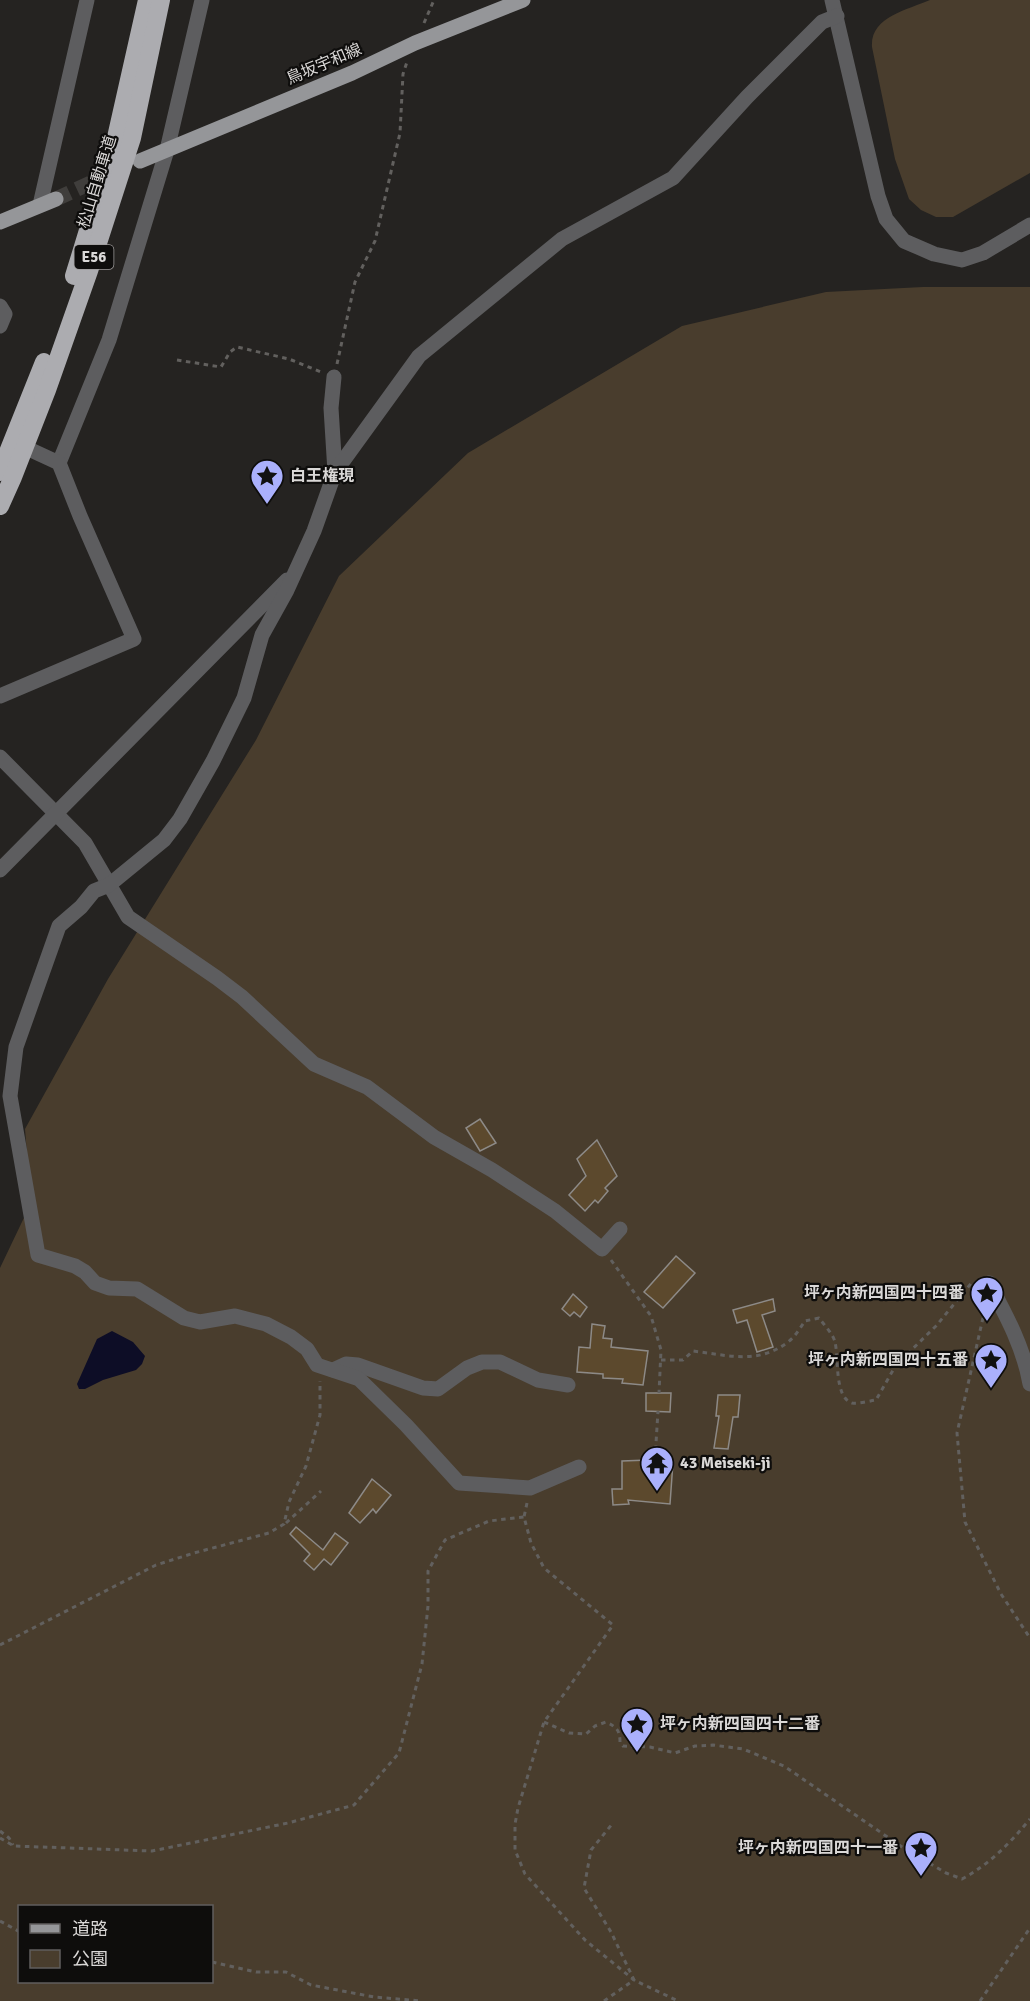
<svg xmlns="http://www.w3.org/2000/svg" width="1030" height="2001" font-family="Signika,'Noto Sans JP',sans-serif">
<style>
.green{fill:#493d2d;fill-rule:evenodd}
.water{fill:#0d0d26}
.building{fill:#5c492d;stroke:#8d8a87;stroke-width:1.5}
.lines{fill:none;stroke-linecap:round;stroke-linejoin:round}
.major-tunnel{stroke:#403e3c;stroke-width:15;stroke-dasharray:15 8;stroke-linecap:butt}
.path{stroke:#62605e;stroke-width:3;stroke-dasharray:4.5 4.5;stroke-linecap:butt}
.minor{stroke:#5d5d5f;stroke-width:15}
.major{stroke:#959699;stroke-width:15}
.highway{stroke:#acacb0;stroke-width:18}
.labels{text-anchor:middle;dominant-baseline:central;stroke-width:4.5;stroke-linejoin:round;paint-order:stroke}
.shield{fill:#0e0d0c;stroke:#9d9b9a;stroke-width:1.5}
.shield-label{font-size:15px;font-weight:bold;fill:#dad8d7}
.street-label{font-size:16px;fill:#dad8d7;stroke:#0e0d0c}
.poi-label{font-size:16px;font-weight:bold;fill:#dad8d7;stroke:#0e0d0c;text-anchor:start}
</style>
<rect width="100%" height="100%" fill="#252321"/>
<g class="green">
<path d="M930,0H1030V173L953,217H936L921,210L909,199L895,159L872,47C870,17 907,10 930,0Z"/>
<path d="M923,287H1030V2001H0V1268L31,1203L25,1129L108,979L256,740L339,576L468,453L682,326L826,292ZM20,1906H212V1982H20Z"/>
</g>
<polygon class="water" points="112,1331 133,1342 145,1356 142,1364 136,1370 103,1380 85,1389 79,1389 77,1384 97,1339"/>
<g class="building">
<polygon points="480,1119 496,1143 480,1151 466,1128"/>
<polygon points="597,1140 617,1176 605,1188 608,1191 598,1203 595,1200 585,1211 569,1195 586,1176 577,1159"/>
<polygon points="676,1256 695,1273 663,1308 644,1292"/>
<polygon points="573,1294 587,1307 580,1317 574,1312 570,1316 562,1309"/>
<polygon points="773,1299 775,1311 762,1315 773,1347 757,1352 747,1320 737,1323 733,1310"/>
<polygon points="592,1324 605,1326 603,1338 612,1339 611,1347 648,1351 643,1385 622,1383 623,1379 603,1378 603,1374 577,1372 579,1347 590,1348"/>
<polygon points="646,1393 671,1393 670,1412 646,1411"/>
<polygon points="718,1395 740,1395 738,1417 733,1417 728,1449 714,1448 719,1416 716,1416"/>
<polygon points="649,1460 673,1462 670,1504 628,1500 629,1504 613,1505 612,1489 622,1489 622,1461"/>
<polygon points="372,1479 391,1495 376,1513 373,1509 360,1523 349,1513"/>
<polygon points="296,1527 323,1550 335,1533 348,1543 331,1565 324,1559 314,1570 304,1561 310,1554 290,1534"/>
</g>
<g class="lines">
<polyline class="major-tunnel" points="56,199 112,173"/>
<g class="path">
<polyline points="424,23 434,0"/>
<polyline points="177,360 221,367 230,352 237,347 289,359 321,372"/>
<polyline points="337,364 355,282 375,241 400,133 403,74 407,62"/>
<polyline points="611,1260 651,1316 661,1350 659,1393"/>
<polyline points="985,1309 957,1433 965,1522 1001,1594 1030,1638"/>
<path d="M661,1360H683L693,1351C727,1355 758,1365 788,1342C795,1337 800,1328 805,1321L819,1318C825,1326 833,1334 835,1342C839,1359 834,1397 852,1403C859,1404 869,1401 876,1400L896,1365L936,1326L973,1281"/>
<polyline points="655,1459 658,1411"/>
<polyline points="527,1503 524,1517 531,1543 544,1568 613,1625 544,1722 518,1808 515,1824 515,1850 525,1874 585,1940 634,1980 678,2001"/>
<polyline points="286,1523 321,1491"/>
<polyline points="0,1645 156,1565 194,1553 269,1533 284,1524 289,1502 306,1466 320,1415 320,1381"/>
<path d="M544,1722L569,1733L586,1734L595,1726L606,1722C617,1727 620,1731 620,1742L623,1746L650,1747L675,1753L695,1746L713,1745L743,1749L784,1766L902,1847L946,1873L962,1879C990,1864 1010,1843 1030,1819"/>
<polyline points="0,1831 9,1838 13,1845"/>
<polyline points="0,1838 14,1846 152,1851 288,1823 354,1805 399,1753 422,1664 428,1606 428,1571 445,1540 489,1521 524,1517"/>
<polyline points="0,1921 20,1932"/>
<polyline points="212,1962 256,1972 286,1972 311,1985 374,1997 422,2001"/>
<polyline points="604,2001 634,1980 611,1932 584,1888 591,1850 613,1823"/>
<polyline points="980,2001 1030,1928"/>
</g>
<g class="minor">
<polyline points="832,0 878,196 886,219 904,241 934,254 962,260 983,253 1030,225"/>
<polyline points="40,205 87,0"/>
<polyline points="0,306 5,314 0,326"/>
<polyline points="334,377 331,408 335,472"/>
<polyline points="59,463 109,340 167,150 202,0"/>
<polyline points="0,696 134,639 80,516 59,463 33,451"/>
<polyline points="0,757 85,843 128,917 217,978 242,997 314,1064 367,1087 434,1137 492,1170 555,1211 602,1249 620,1229"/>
<polyline points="0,870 287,580"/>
<path d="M989,1283C1006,1315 1024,1348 1030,1384"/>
<polyline points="333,1370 346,1364 358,1365 423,1388 438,1389 467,1368 482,1362 500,1362 538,1380 568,1385"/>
<polyline points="579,1467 530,1488 459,1483 406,1425 359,1379 317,1365 307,1349 291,1337 266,1324 235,1316 200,1322 184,1318 137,1289 109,1288 95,1283 85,1272 75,1266 38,1255 10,1096 16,1047 59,926 81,907 94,891 109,885 164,840 180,819 213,761 244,698 262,635 287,590 314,531 335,472 419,356 562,239 673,178 747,97 822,22 837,16"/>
</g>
<g class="major">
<polyline points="140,161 352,73 415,43 523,0"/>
<polyline points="0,222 56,199"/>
</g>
<g class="highway">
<polyline points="74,276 115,142 147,0"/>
<polyline points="0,472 44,362"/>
<polyline points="0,506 13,477 47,390 89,271 132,138 161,0"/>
</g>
</g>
<defs>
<symbol id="sight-pin" viewBox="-11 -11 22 30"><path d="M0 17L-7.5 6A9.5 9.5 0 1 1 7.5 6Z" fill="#aab0fc" stroke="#0e0d0c"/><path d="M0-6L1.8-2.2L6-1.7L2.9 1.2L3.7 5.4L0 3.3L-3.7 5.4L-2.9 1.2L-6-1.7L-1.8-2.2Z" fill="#111"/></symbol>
<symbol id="temple-pin" viewBox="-11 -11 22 30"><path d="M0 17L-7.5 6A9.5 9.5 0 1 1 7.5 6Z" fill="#aab0fc" stroke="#0e0d0c"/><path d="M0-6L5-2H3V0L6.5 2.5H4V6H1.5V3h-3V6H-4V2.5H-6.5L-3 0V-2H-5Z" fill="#111"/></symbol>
</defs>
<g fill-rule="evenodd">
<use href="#sight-pin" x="248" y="457" width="38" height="52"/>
<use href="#sight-pin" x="968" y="1274" width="38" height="52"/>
<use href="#sight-pin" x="972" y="1341" width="38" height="52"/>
<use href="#temple-pin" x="638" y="1444" width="38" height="52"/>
<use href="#sight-pin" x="618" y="1705" width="38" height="52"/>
<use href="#sight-pin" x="902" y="1829" width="38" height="52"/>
</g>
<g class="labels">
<rect class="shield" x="74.5" y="245" width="39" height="24" rx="4.5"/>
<g class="shield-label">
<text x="94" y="257">E56</text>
</g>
<g class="street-label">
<text transform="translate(324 64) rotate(-23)">鳥坂宇和線</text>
<text transform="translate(97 182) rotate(-73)">松山自動車道</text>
</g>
<g class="poi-label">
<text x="290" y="476">白王権現</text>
<text x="964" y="1293" text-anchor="end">坪ヶ内新四国四十四番</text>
<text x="968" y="1360" text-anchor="end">坪ヶ内新四国四十五番</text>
<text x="680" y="1463">43 Meiseki-ji</text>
<text x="660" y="1724">坪ヶ内新四国四十二番</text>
<text x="898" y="1848" text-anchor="end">坪ヶ内新四国四十一番</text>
</g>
</g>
<rect x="18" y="1905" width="195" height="78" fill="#0e0d0c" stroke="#605e5d" stroke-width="1.5"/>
<rect x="30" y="1924" width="30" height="9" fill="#959699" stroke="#605e5d" stroke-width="1.5"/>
<text x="72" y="1935" font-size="18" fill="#dad8d7">道路</text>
<rect x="30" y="1950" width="30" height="18" fill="#493d2d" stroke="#605e5d" stroke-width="1.5"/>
<text x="72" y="1965" font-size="18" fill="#dad8d7">公園</text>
</svg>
